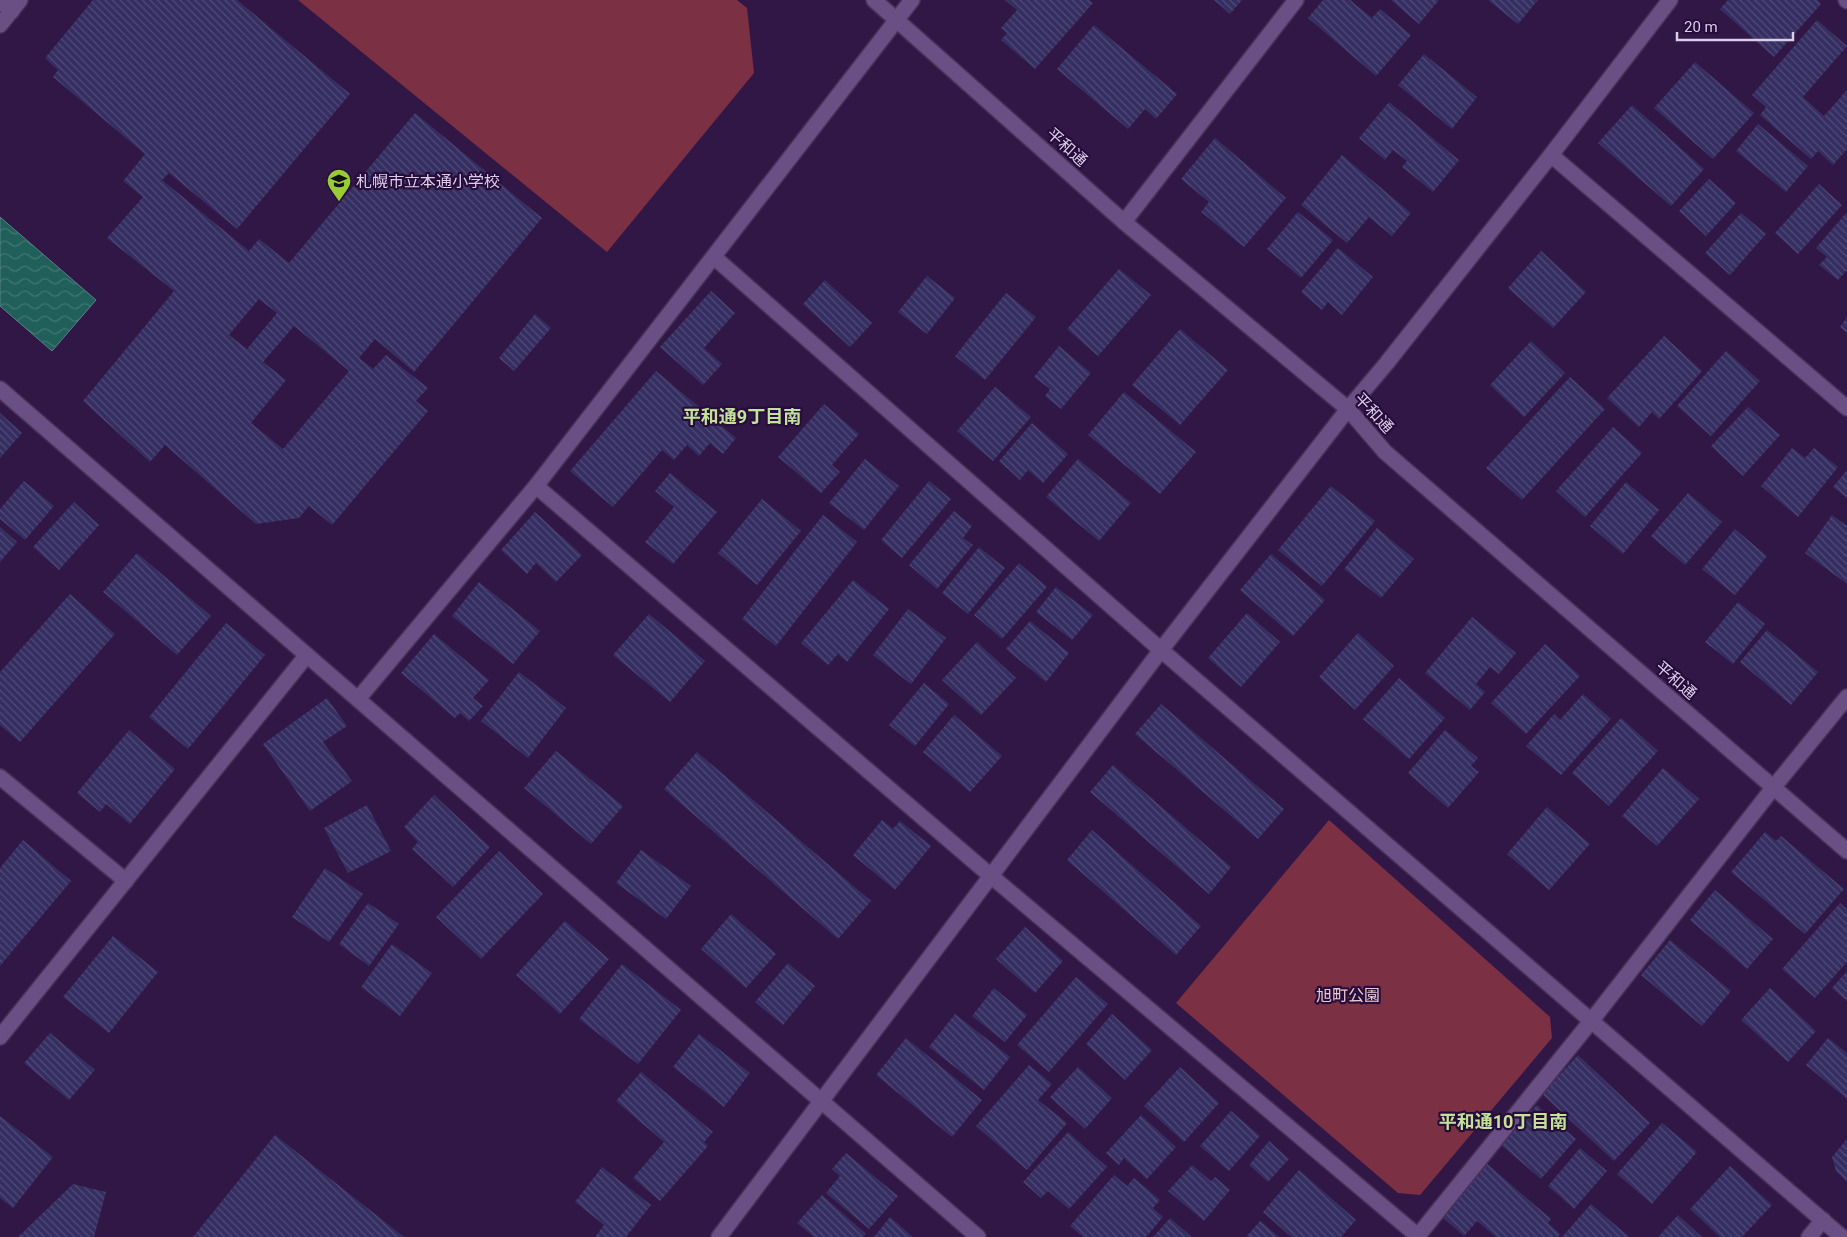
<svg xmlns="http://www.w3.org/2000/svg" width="1847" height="1237" font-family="Roboto,'Noto Sans JP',sans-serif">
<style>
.green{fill:#7c3044}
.water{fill:url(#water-waves);stroke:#598185}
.building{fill:url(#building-back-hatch);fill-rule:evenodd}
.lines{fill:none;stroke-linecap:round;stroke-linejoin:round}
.minor-casing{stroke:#483159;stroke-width:18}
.minor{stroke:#694f83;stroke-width:15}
.labels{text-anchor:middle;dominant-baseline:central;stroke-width:4.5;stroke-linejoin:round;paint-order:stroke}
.street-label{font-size:16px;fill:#dbcdea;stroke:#270d3b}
.poi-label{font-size:16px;fill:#dbcdea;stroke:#270d3b;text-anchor:start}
.park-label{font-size:16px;fill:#eac9ce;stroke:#270d3b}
.neighbourhood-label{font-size:18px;font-weight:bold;fill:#c3e199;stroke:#270d3b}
</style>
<defs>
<pattern id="water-waves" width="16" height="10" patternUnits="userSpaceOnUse" patternTransform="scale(1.25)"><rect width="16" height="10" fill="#21605a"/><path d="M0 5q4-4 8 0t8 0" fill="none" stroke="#417672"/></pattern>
<pattern id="building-back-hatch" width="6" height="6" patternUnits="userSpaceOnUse" patternTransform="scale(1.25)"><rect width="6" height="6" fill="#352e61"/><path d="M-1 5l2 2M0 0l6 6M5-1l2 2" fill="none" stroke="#524b78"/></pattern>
</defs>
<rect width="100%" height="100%" fill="#311746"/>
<g class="green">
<polygon points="298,0 737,0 747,8 754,73 607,252"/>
<polygon points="1329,820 1550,1017 1552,1038 1420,1195 1398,1193 1176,1003"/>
</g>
<polygon class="water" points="0,217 96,300 52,351 0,306"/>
<g class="building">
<path d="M93,0H237L350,94L237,229L169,173L162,180L249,251L259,239L289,263L415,113L542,218L414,372L375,339L359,358L373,369L386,355L428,388L416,401L428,411L332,525L309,506L299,518L256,524L165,445L150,462L83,401L174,291L107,238L143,197L123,181L145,154L53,77L58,70L45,58ZM259,299L277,313L247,349L229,335ZM294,326L349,371L283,449L251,423L286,380L263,362Z"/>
<polygon points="1005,0 1089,0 1093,3 1035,69 1001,40 1007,33 1001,28 1017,10"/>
<polygon points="1214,0 1242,0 1230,14"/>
<polygon points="1323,0 1350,0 1372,18 1380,9 1411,35 1376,76 1308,18"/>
<polygon points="1391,0 1439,0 1419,24"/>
<polygon points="1488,0 1538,0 1518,24"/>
<polygon points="1728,0 1817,0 1821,4 1774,57 1720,9"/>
<polygon points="1817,20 1847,46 1803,97 1824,116 1847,90 1847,149 1833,165 1818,151 1811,159 1760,115 1766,107 1752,95"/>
<polygon points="1094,25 1177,94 1156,119 1145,109 1128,129 1057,69"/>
<polygon points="1424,54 1477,97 1452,129 1398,85"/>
<polygon points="1695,62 1754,113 1713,159 1654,108"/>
<polygon points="1389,102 1459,160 1433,192 1402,167 1407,161 1393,150 1385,160 1359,138"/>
<polygon points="1632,105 1704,169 1671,206 1598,143"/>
<polygon points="1758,124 1808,166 1786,192 1736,151"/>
<polygon points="1215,138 1286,198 1244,247 1201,212 1209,202 1181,179"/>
<polygon points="1342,155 1411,213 1392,236 1369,217 1347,243 1301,205"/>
<polygon points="1709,179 1736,203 1706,236 1679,211"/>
<polygon points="1819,184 1842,205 1798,254 1775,233"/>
<polygon points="1298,212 1333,240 1301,278 1267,249"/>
<polygon points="1847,212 1847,270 1838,280 1819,265 1827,257 1816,248"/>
<polygon points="1741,213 1766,234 1730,275 1705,253"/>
<polygon points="1338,248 1373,277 1342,315 1328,302 1322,310 1301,292"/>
<polygon points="1541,251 1586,292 1553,328 1508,288"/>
<polygon points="1119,269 1151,295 1098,356 1067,329"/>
<polygon points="927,276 955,298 927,334 898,312"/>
<polygon points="825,280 872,323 850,347 803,304"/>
<polygon points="711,291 735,313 704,348 722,364 703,385 660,347"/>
<polygon points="1006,293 1036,317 985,380 955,356"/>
<polygon points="535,314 551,328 514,371 499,358"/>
<polygon points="1847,317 1847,333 1840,327"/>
<polygon points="1180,329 1228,370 1180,425 1132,385"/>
<polygon points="1664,336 1702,371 1659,419 1652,412 1639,427 1607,398"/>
<polygon points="1531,341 1565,373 1524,417 1490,385"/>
<polygon points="1059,346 1091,373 1061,409 1045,396 1050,389 1034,377"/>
<polygon points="1726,351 1760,381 1711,436 1677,406"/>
<polygon points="656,371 736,438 723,454 710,443 699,456 687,445 674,460 662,450 613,507 570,471"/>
<polygon points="1570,377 1605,409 1522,500 1486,468"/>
<polygon points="995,387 1031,417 993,461 957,431"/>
<polygon points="1124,392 1196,452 1160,494 1088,435"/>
<polygon points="824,404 859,434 832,465 840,472 821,493 778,457"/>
<polygon points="1748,407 1780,435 1743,476 1711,446"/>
<polygon points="0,413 22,433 0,458"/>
<polygon points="1032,423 1068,454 1043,483 1028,470 1020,480 999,461"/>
<polygon points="1613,427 1642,453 1585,517 1556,491"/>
<polygon points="1792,448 1805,458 1814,448 1838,467 1798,517 1761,486"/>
<polygon points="865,459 899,486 864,530 829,503"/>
<polygon points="1078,459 1131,503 1099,541 1046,497"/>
<polygon points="1847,470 1847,498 1833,487"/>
<polygon points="670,473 717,512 673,564 645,542 674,507 655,491"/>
<polygon points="24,481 54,506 25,540 0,519 0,509"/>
<polygon points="929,481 951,499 902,558 881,540"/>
<polygon points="1626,482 1659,510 1623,554 1590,526"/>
<polygon points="1331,486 1375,521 1322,586 1278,550"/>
<polygon points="1688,493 1722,522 1685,565 1651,536"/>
<polygon points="762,499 801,531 757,585 718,553"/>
<polygon points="74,502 99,525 59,570 33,547"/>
<polygon points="954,511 972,526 963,538 973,545 937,589 909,565"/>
<polygon points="535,512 582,555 556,582 536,563 527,574 501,550"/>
<polygon points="823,515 857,542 776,646 742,619"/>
<polygon points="1832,515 1847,526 1847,584 1805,553"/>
<polygon points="0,527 17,542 0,562"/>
<polygon points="1377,528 1414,559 1381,598 1344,569"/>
<polygon points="1735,529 1767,556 1735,595 1702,569"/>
<polygon points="979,547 1005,568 968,614 942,593"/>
<polygon points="137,553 211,616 177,655 103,592"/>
<polygon points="1271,554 1325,600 1293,636 1240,590"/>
<polygon points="1019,563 1047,587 1002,639 974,615"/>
<polygon points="853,580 889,609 847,662 838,654 828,665 801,643"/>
<polygon points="479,582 540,631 513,664 452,616"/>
<polygon points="1056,587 1093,615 1072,640 1036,612"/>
<polygon points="70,594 115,634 20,742 0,725 0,672"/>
<polygon points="1738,602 1765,624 1733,664 1705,642"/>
<polygon points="908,609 946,638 911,684 873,655"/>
<polygon points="1247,613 1280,642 1241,687 1208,658"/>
<polygon points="649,614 705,661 670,702 613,655"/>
<polygon points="1472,617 1516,653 1499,674 1490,667 1476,684 1485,692 1470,710 1425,673"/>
<polygon points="1030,621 1069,653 1046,682 1006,649"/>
<polygon points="226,623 265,655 188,749 149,717"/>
<polygon points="1767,630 1818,672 1791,705 1740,662"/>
<polygon points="1358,633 1394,666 1355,710 1319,677"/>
<polygon points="434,634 489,680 473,698 483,706 469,721 460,713 455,718 401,673"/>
<polygon points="977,642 1016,678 981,715 942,680"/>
<polygon points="1545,644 1580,676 1526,734 1491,703"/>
<polygon points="519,672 566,708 528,758 481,721"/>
<polygon points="1399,678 1445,718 1409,759 1363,719"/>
<polygon points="924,683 949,704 915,746 889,725"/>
<polygon points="1583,694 1611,719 1561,775 1526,746 1554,714 1560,720"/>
<polygon points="327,698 347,726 323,742 352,781 310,811 263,744"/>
<polygon points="1161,704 1284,809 1258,839 1135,734"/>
<polygon points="954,715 1002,756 970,792 923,752"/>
<polygon points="1621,718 1658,751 1609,806 1572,773"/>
<polygon points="129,730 175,769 130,824 106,804 100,812 77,793"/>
<polygon points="1445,730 1478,758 1471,766 1479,772 1448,808 1408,773"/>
<polygon points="556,751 623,806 591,844 524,788"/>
<polygon points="697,752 871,901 838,939 664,789"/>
<polygon points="1113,765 1231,867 1209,894 1090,792"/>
<polygon points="1663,768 1699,799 1657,846 1622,816"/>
<polygon points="434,795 490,847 453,887 412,849 418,842 404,827"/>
<polygon points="367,805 391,851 348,873 324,828"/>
<polygon points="1547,807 1590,844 1549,890 1507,854"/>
<polygon points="882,820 893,829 900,821 931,846 895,890 853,855"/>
<polygon points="1092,830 1201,926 1176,955 1067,860"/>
<polygon points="1765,832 1776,841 1781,836 1844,889 1805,934 1731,872"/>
<polygon points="23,840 71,881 0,966 0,868"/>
<polygon points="641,850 691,886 666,919 616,883"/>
<polygon points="499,851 543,894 481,959 436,917"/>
<polygon points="325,868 363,894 329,942 292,917"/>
<polygon points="1715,890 1773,939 1747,969 1690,920"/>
<polygon points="368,903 399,924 369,966 339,944"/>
<polygon points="1840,903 1847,909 1847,962 1815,998 1782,969"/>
<polygon points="731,914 776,954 746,988 701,949"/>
<polygon points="565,921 609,959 560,1014 516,975"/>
<polygon points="1025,927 1063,961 1035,993 996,959"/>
<polygon points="113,936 158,972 109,1033 63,997"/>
<polygon points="1670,940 1731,991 1702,1026 1641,975"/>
<polygon points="392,944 432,973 400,1016 361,987"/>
<polygon points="788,963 815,986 783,1025 755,1002"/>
<polygon points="622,964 681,1010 638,1064 579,1019"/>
<polygon points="1847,971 1847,1001 1832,988"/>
<polygon points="1076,977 1108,1004 1049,1072 1017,1045"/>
<polygon points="994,988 1027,1015 1005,1042 972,1016"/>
<polygon points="1770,988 1816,1031 1788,1062 1741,1020"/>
<polygon points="955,1014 1010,1057 984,1090 929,1047"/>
<polygon points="1112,1014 1152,1050 1125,1080 1086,1044"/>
<polygon points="50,1033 95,1070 69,1100 24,1063"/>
<polygon points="699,1034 750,1073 724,1107 673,1067"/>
<polygon points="906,1038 982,1100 952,1137 876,1075"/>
<polygon points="1828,1038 1847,1053 1847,1099 1806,1065"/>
<polygon points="1578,1055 1650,1123 1614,1161 1542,1094"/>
<polygon points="1029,1065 1052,1084 1038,1100 1067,1123 1027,1170 976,1126"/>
<polygon points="1078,1067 1112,1098 1085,1129 1050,1097"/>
<polygon points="1180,1067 1219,1103 1184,1142 1144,1106"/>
<polygon points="641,1072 713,1132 704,1142 708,1146 660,1201 633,1178 664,1142 616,1101"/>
<polygon points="1537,1105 1576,1139 1541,1179 1501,1145"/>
<polygon points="1231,1111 1260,1136 1229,1171 1200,1146"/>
<polygon points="1141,1115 1176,1147 1147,1179 1124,1158 1119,1165 1106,1153"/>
<polygon points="0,1116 53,1157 13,1208 0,1198"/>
<polygon points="1662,1123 1697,1152 1652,1204 1617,1174"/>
<polygon points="1068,1132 1107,1167 1069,1209 1048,1191 1041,1198 1023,1182"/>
<polygon points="275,1135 404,1237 193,1237"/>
<polygon points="1847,1139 1847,1182 1836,1171 1832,1157"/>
<polygon points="1269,1141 1289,1159 1268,1182 1249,1165"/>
<polygon points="1580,1148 1607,1171 1574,1209 1548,1186"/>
<polygon points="846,1153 898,1196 869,1229 826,1193 840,1176 832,1169"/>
<polygon points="1486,1163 1551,1219 1548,1223 1560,1234 1558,1237 1496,1237 1477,1221 1464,1236 1441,1216"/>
<polygon points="1192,1165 1211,1181 1215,1177 1230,1190 1204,1221 1168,1191"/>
<polygon points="1730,1166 1772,1205 1742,1237 1720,1237 1690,1209"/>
<polygon points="602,1167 651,1205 626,1237 595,1237 604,1225 575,1202"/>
<polygon points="1299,1170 1356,1220 1341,1237 1291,1237 1263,1212"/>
<polygon points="1114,1175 1127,1186 1134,1178 1160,1200 1153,1208 1163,1217 1146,1237 1083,1237 1070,1226"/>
<polygon points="73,1184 106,1192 94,1237 18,1237"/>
<polygon points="822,1195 866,1234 863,1237 814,1237 797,1223"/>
<polygon points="1591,1204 1629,1237 1562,1237"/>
<polygon points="1678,1215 1702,1237 1658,1237"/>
<polygon points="890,1217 913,1237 874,1237"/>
<polygon points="1170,1218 1192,1237 1153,1237"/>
<polygon points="1260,1221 1279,1237 1246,1237"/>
</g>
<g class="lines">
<defs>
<g id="minor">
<polyline points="874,0 1124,222 1348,409 1385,452 1847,851"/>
<polyline points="1846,0 1847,1"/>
<polyline points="0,1 12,11"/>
<polyline points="0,25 20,0"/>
<polyline points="1551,155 1847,408"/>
<polyline points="1124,222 1296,0"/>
<polyline points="714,257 1161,650 1842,1237"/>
<polyline points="0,389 978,1237"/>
<polyline points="536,486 991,876 1419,1237"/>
<polyline points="358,699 536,486 912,0"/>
<polyline points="0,777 126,881"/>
<polyline points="0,1037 307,655"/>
<polyline points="719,1237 1161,650 1348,409 1386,364 1551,155 1670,0"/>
<polyline points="1417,1237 1592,1020 1773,788 1847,697"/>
<polyline points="1809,1237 1823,1220"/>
</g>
</defs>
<use href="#minor" class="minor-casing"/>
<use href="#minor" class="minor"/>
</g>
<defs>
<symbol id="school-pin" viewBox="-11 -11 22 30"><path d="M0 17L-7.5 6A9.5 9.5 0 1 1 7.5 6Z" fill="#99cb36" stroke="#270d3b"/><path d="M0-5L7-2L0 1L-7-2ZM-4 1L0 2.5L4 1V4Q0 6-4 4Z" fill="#111"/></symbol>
</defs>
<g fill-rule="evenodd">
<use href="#school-pin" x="325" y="167" width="28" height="38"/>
</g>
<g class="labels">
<g class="street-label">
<text transform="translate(1067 147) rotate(42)">平和通</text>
<text transform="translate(1374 413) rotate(47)">平和通</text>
<text transform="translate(1676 680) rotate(41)">平和通</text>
</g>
<g class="poi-label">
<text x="356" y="181">札幌市立本通小学校</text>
</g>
<g class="park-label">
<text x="1348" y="995">旭町公園</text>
</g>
<g class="neighbourhood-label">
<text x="742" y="416">平和通9丁目南</text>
<text x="1503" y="1121">平和通10丁目南</text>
</g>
</g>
<path d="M1677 32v8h116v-8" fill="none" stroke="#dbcdea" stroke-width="2.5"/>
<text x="1684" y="32" font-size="15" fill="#dbcdea" stroke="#270d3b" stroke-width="4" paint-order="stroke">20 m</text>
</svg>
